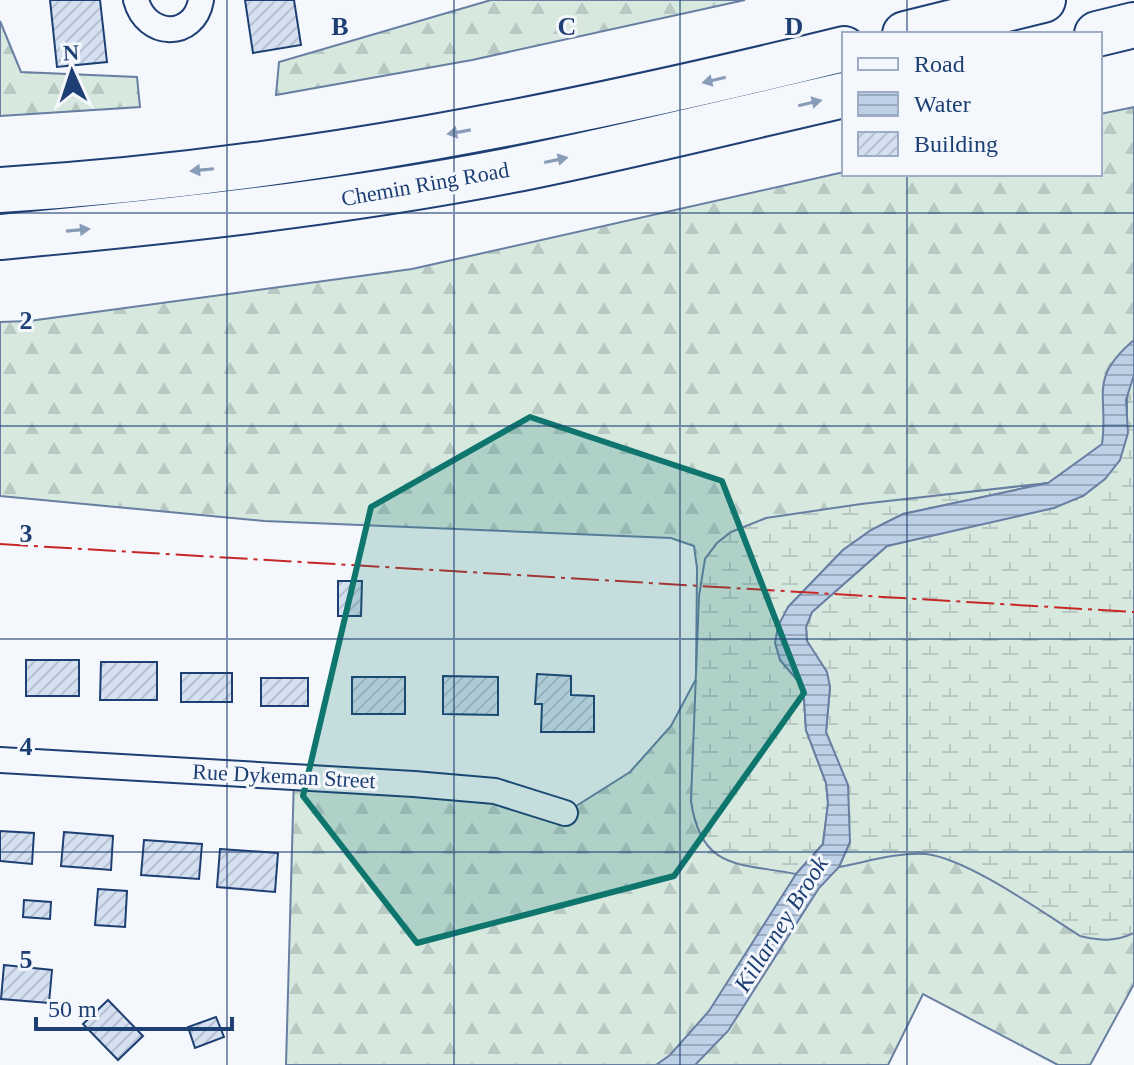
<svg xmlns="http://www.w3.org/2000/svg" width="1134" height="1065" font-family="Georgia,serif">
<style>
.forest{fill:url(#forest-firs);stroke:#687fa3;stroke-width:2}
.wetland{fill:url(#wetland-marsh);stroke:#687fa3;stroke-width:2}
.water{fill:url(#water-rules);stroke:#687fa3;stroke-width:2}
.building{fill:url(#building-hatch);stroke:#1d3f73;stroke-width:2}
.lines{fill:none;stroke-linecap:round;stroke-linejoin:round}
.street-casing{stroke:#1d3f73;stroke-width:28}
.highway-casing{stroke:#1d3f73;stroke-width:48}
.street{stroke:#f4f7fb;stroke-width:24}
.highway{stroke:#f4f7fb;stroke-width:44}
.power{stroke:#c62828;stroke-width:2;stroke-dasharray:28 6 4 6;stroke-linecap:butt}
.oneway{fill:#889bb7}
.marked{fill:#0f766e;fill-opacity:0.2;stroke:#0f766e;stroke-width:6;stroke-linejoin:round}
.grid{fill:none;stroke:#1d3f73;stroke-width:2;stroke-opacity:0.55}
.labels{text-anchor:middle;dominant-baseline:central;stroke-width:6;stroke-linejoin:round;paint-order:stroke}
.street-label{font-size:22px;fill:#1d3f73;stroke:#f4f7fb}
.water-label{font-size:24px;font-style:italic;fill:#1d3f73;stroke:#f4f7fb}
.grid-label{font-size:26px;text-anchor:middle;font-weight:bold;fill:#1d3f73;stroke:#f4f7fb;stroke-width:6;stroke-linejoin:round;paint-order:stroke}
</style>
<defs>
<pattern id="forest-firs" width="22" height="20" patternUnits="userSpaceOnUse" patternTransform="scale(2)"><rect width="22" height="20" fill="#d7e8df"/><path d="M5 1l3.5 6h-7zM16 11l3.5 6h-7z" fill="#b8c8c3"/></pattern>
<pattern id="wetland-marsh" width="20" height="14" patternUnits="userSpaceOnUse" patternTransform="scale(2)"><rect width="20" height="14" fill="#d7e8df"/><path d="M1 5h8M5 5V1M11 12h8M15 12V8" fill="none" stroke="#b8c8c3"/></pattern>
<pattern id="water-rules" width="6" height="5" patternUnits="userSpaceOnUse" patternTransform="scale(2)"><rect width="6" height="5" fill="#bed0e5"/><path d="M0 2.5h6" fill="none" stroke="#9aaabe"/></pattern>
<pattern id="building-hatch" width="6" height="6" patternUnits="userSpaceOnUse" patternTransform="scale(2)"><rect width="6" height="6" fill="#d5e0f0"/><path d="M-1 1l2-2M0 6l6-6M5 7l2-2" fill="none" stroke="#b6c1d1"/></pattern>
</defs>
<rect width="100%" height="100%" fill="#f4f7fb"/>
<g class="forest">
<polygon points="491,0 745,0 472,60 276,95 279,62"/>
<polygon points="0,21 21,72 137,77 140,107 0,116"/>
<polygon points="1134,107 1134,984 1090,1065 1058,1065 923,994 888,1065 286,1065 294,777 414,784 565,813 630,772 671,726 696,679 697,568 694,546 671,538 264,521 0,496 0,322 29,321 412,269 844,172 844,174 1100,174 1100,114"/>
</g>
<g class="wetland">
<path d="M1134,375V933C1115,942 1101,941 1080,936C1042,912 968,859 926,854C898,852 866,862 839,867L850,842L826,732L830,687L807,641L806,627L812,612L887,546L1083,496C1111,475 1129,455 1127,418C1127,403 1126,388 1134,375Z"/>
<path d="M1048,483L903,514L871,530L843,550L788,607L780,660L798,680L804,699L806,730L826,783L828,803L823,844L796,874C740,863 701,871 691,801L699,596L705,559L717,543L731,532L766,518L861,504Z"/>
</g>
<path class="water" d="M1134,340V375L1126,400L1128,433L1120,460L1105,479L1083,496L1054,508L887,546L812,612L806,627L807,641L827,672L830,687L826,732L848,785L850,842L839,867L819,888L728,1031L695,1065H656L670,1055L709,1011L796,874L823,844L828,803L826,783L806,730L804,699L798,681L780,660L775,643L778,626L788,607L843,550L871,530L903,514L1048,483L1102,444C1109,394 1087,380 1134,340Z"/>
<g class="building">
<polygon points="50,0 100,0 107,62 57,67"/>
<polygon points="245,0 294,0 301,45 253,53"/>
<polygon points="338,581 362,581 361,616 338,616"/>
<rect x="26" y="660" width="53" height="36"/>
<polygon points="101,662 157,662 157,700 100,700"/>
<rect x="181" y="673" width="51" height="29"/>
<polygon points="537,674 571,676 571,695 594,696 594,732 541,732 542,704 535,704"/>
<polygon points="443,676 498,677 498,715 443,714"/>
<rect x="352" y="677" width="53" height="37"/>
<rect x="261" y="678" width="47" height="28"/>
<polygon points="0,831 34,833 32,864 0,861"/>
<polygon points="64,832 113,836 111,870 61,866"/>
<polygon points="144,840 202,844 199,879 141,875"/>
<polygon points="220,849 278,853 275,892 217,887"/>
<polygon points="98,889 127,891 125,927 95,925"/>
<polygon points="24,900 51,902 50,919 23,917"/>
<polygon points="4,965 52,970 49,1003 1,999"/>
<polygon points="108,1000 143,1036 118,1060 83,1024"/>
<polygon points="216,1017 224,1037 195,1048 188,1027"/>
</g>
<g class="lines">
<defs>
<g id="street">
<path d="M136,0C146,38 194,40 201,0"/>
<polyline points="0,760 414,784 495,791 565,813"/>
</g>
<g id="highway">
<polyline points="905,34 1043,0"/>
<polyline points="1097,34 1134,25"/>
<path d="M0,190C285,173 567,117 844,49"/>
<path d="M0,237C171,221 343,203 512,170C623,148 734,120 844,95"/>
</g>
</defs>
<use href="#street" class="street-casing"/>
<use href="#highway" class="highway-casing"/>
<use href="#street" class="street"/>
<use href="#highway" class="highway"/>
<polyline class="power" points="0,544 1134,612"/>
</g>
<defs><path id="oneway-solid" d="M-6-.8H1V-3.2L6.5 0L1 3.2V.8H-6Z" transform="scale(2)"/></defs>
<g class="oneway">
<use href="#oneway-solid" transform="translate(714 80) rotate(167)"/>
<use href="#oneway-solid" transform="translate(810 103) rotate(-13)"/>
<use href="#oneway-solid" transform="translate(459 132) rotate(170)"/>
<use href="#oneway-solid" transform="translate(556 160) rotate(-12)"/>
<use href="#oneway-solid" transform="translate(202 170) rotate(174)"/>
<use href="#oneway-solid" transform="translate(78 230) rotate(-5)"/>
</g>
<path class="marked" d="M530,417L722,481L804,693L674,876L417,943L303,796L371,507Z"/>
<path class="grid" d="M227,0V1065M454,0V1065M680,0V1065M907,0V34M907,174V1065M0,213H1134M0,426H1134M0,639H1134M0,852H1134"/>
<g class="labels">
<g class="street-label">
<text transform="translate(425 184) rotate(-10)">Chemin Ring Road</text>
<text transform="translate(284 776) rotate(3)">Rue Dykeman Street</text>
</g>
<g class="water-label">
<text transform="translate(781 924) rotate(-58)">Killarney Brook</text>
</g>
</g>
<g class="grid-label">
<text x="340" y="35">B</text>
<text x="567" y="35">C</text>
<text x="794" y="35">D</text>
<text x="26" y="329">2</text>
<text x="26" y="542">3</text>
<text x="26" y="755">4</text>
<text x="26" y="968">5</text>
</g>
<rect x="842" y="32" width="260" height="144" fill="#f4f7fb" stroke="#9eadc5" stroke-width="2"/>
<rect x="858" y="58" width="40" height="12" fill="#f4f7fb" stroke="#9eadc5" stroke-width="2"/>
<text x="914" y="72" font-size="24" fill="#1d3f73">Road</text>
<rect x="858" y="92" width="40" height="24" fill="url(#water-rules)" stroke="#9eadc5" stroke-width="2"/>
<text x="914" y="112" font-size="24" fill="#1d3f73">Water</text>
<rect x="858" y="132" width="40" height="24" fill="url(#building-hatch)" stroke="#9eadc5" stroke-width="2"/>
<text x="914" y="152" font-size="24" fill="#1d3f73">Building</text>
<g transform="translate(72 72) rotate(357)" stroke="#f4f7fb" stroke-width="6" paint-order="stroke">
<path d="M0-6L14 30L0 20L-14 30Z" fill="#1d3f73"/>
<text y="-12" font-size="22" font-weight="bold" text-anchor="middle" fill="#1d3f73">N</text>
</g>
<path d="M36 1017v12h196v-12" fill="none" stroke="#1d3f73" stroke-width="4"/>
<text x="48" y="1017" font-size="24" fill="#1d3f73" stroke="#f4f7fb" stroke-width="6" paint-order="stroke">50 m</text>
</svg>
